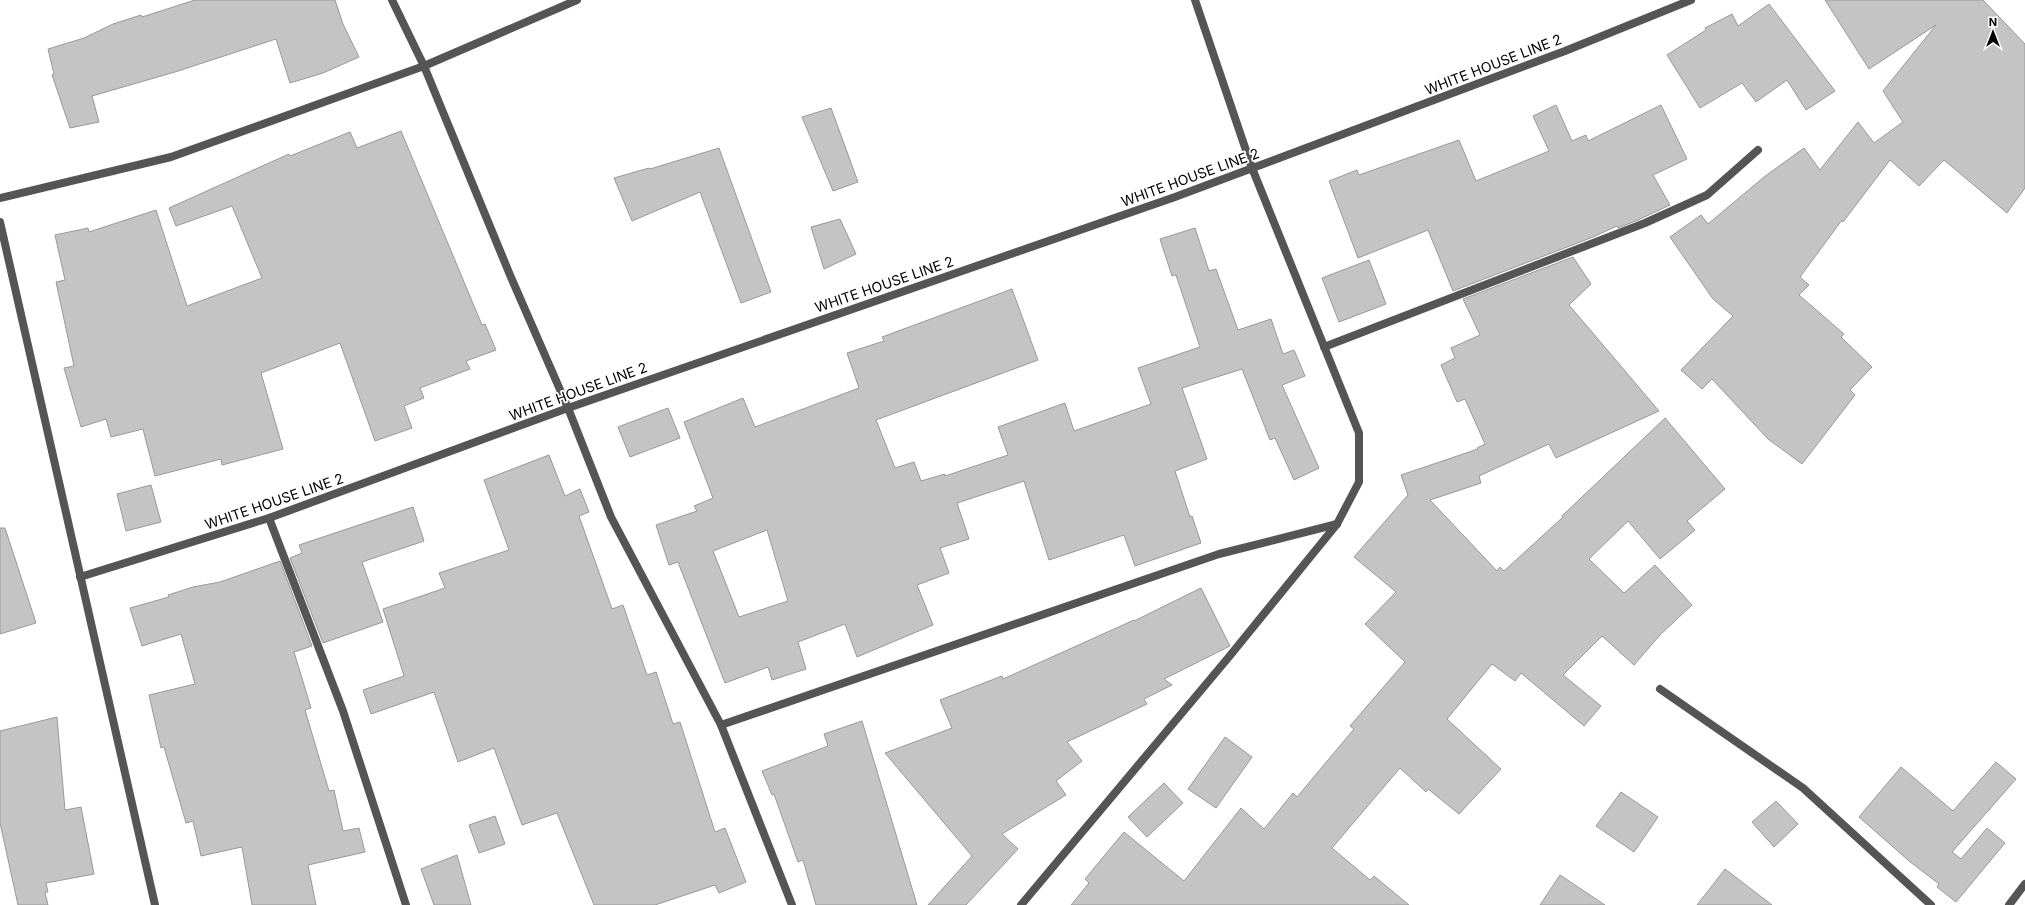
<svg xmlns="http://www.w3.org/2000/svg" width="2025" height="905" font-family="Inter,sans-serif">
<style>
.building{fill:#c4c4c4;stroke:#999;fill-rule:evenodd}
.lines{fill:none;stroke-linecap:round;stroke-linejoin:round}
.street{stroke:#555;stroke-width:8}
.labels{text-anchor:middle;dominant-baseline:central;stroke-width:3.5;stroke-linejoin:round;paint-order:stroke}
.street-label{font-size:14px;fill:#000;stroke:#fff}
</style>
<rect width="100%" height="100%" fill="#fff"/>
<g class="building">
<polygon points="195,0 335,0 343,24 359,57 323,73 290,83 276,39 175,72 92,96 99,122 70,128 52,75 54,74 48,49 84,38 113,24 141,15 142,17"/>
<polygon points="1825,0 1983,0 2025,44 2025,188 2007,213 1944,160 1919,186 1890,160 1843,222 1842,220 1800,277 1809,285 1799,295 1844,334 1841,337 1872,367 1850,390 1855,395 1802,464 1768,439 1712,379 1702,389 1681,370 1733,316 1713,299 1670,237 1701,215 1708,224 1764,177 1804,148 1820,170 1858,122 1874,143 1903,122 1883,91 1936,25 1869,69"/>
<polygon points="1769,4 1835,91 1806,110 1787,80 1756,102 1742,83 1700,108 1667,55 1706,30 1705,28 1732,14 1738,26"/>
<polygon points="1556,105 1572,141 1586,135 1588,141 1661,105 1687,159 1653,175 1670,205 1638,220 1618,228 1617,226 1593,237 1453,291 1428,230 1358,258 1329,181 1357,170 1359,175 1459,140 1476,181 1549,151 1533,116"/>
<polygon points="831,108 858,182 833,191 802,117"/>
<polygon points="401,131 482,325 485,324 496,350 466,361 470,369 420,388 424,398 404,406 412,428 375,441 340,343 261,373 283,449 222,465 221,459 155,476 143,429 111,437 106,419 81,427 64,368 74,366 56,282 65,280 55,235 88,228 89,232 156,210 187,306 262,278 232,206 176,226 169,208 289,154 290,156 350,132 357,148"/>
<polygon points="719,148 771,292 741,303 700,192 632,221 614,178 649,168 650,169"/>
<polygon points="840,219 856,254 824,269 811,227"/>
<path d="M1195,228L1209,271L1216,269L1238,330L1271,319L1283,354L1294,350L1305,376L1282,385L1319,468L1294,480L1275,438L1270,440L1242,369L1182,388L1207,459L1175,471L1190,517L1192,516L1201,543L1135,566L1124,535L1049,560L1024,481L957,503L969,539L940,548L949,573L917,585L933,625L857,657L845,624L798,642L806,669L772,680L768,667L725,683L678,562L669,565L656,525L697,511L694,506L713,498L684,422L743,398L755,427L859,388L847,353L884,341L882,337L1012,289L1038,360L876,420L895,468L914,462L921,481L945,474V476L1008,455L998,427L1065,403L1074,431L1151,404L1138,368L1200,347L1176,275L1172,276L1160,239ZM767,530L788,601L739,617L713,551Z"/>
<polygon points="1573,257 1591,284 1569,305 1659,411 1556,458 1549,444 1479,476 1481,483 1430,500 1497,571 1500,567 1504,571 1563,517 1562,516 1665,418 1725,489 1687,521 1695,530 1660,559 1628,521 1589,559 1624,593 1655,565 1692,605 1660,635 1634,665 1602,636 1563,675 1601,706 1584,726 1521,673 1515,681 1492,664 1447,719 1501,769 1459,814 1428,789 1426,792 1400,768 1332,848 1370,880 1374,876 1409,905 1071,905 1089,883 1085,879 1124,832 1184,881 1241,808 1264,829 1293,793 1297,797 1354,729 1350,726 1405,662 1365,624 1396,592 1354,557 1408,495 1401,475 1478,449 1477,448 1485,444 1465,399 1457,402 1441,365 1455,358 1451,348 1480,335 1463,299"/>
<polygon points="1369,260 1386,304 1339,322 1322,278"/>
<polygon points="668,408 680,438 630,457 618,427"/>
<polygon points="549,455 565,496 580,489 589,512 579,516 612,609 623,605 647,675 656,672 673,724 680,722 715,832 725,828 746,882 719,893 715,885 655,905 594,905 557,813 522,825 494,748 458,762 434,692 371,714 363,690 404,676 383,609 445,588 439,573 509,550 484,480"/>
<polygon points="151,485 161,522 126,531 117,494"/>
<polygon points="413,507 424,541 362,562 383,622 323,643 290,558 302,553 299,545"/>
<polygon points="0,528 5,528 36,623 0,634"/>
<polygon points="280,561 312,646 294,652 311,708 305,710 329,791 334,790 343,831 359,828 365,852 308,865 316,905 252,905 242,847 201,856 193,821 186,823 164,747 161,748 149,695 195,684 181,634 142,646 130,608 169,597 168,595 193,587 220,582"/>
<polygon points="1201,588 1230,646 1164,679 1172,685 1144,699 1147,704 1067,742 1082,761 1056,781 1066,795 1002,834 1018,849 966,905 928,905 972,856 885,753 952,728 940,700 1002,676 1003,679 1134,620 1134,621"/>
<polygon points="57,717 65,810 81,807 94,874 46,883 48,892 45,892 48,905 18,905 0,823 0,731"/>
<polygon points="862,721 917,905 816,905 803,860 798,862 774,794 772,795 762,771 828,746 824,734"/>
<polygon points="1225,737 1252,757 1216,808 1188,789"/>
<polygon points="1996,762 2016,779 1952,852 1961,859 1987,828 2005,843 1956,902 1937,887 1939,884 1909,861 1859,817 1901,767 1953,811"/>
<polygon points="1164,783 1183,803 1147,837 1128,817"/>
<polygon points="1621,792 1658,817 1634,852 1596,826"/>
<polygon points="1776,801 1798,824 1774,847 1752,822"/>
<polygon points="495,816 505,844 479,853 469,825"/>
<polygon points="457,855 471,905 434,905 421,869"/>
<polygon points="1725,869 1772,905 1697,905"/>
<polygon points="1560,875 1605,905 1540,905"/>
</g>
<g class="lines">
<g class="street">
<polyline points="392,0 424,66 510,275 568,408 611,517 721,725 792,905"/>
<polyline points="0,198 171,157 424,66 577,0"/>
<polyline points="0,222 155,905"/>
<polyline points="1324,347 1645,223 1707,195 1758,150"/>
<polyline points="269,518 343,711 406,905"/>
<polyline points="80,577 269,518 568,408 1175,197 1565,51 1691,0"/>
<polyline points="1660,689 1803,788 1931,905"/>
<polyline points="721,725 1219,554 1337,524"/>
<polyline points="1021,905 1228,658 1337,524 1359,482 1359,433 1252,168 1195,0"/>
<polyline points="2009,905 2025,884"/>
</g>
</g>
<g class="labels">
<g class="street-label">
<text transform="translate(1493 64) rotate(-21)">WHITE HOUSE LINE 2</text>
<text transform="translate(1190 177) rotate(-20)">WHITE HOUSE LINE 2</text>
<text transform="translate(884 284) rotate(-19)">WHITE HOUSE LINE 2</text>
<text transform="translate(578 391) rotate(-20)">WHITE HOUSE LINE 2</text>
<text transform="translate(274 501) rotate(-19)">WHITE HOUSE LINE 2</text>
</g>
</g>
<g transform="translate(1993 32)" stroke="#ffffff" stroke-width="3" paint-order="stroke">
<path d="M0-3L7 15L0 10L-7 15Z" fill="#000000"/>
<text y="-6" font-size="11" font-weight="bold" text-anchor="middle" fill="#000000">N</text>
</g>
</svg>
